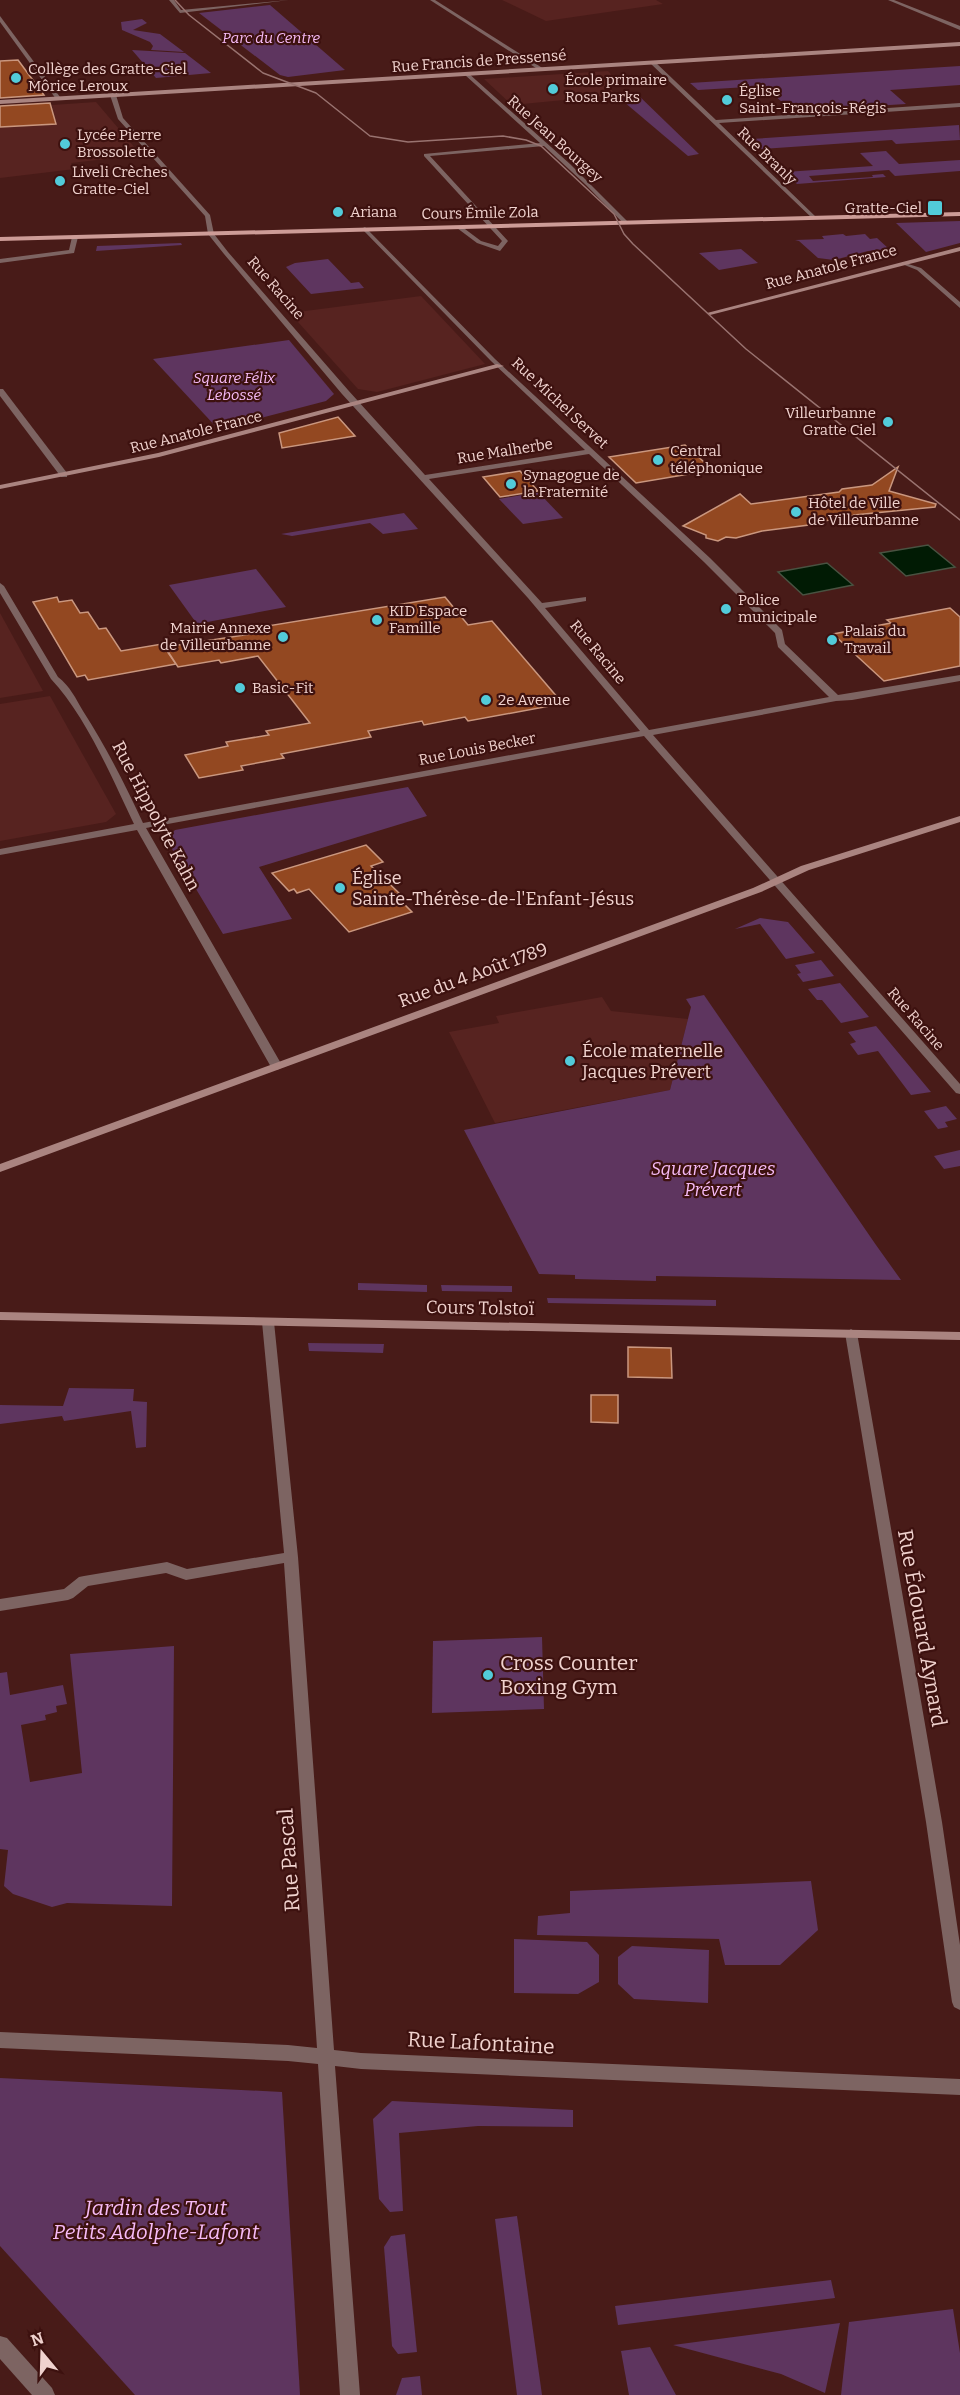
<svg xmlns="http://www.w3.org/2000/svg" width="960" height="2395" font-family="Bitter,serif">
<style>
.built{fill:#572320}
.green{fill:#5e355f}
.water{fill:#011b04;stroke:#495241;stroke-width:1.5}
.building{fill:#934821;stroke:#ca977f;stroke-width:1.5}
.lines{fill:none;stroke-linecap:round;stroke-linejoin:round}
.street{fill:#7d6462;fill-rule:evenodd}
.secondary{fill:#aa8480;fill-rule:evenodd}
.primary{fill:#cd9c97;fill-rule:evenodd}
.tram{stroke:#997370;stroke-width:1.5}
.poi-dot{fill:#52cbd9;stroke:#3d110f;stroke-width:2}
.labels{text-anchor:middle;dominant-baseline:central;stroke-width:4.5;stroke-linejoin:round;paint-order:stroke}
.far-park-label{font-size:15px;font-style:italic;fill:#f6bbf7;stroke:#3d110f}
.far-street-label{font-size:15px;fill:#f0d2ce;stroke:#3d110f}
.far-poi-label{font-size:15px;fill:#f0d2ce;stroke:#3d110f;text-anchor:start}
.street-label{font-size:18px;fill:#f0d2ce;stroke:#3d110f}
.poi-label{font-size:18px;fill:#f0d2ce;stroke:#3d110f;text-anchor:start}
.park-label{font-size:18px;font-style:italic;fill:#f6bbf7;stroke:#3d110f}
.near-street-label{font-size:21px;fill:#f0d2ce;stroke:#3d110f}
.near-poi-label{font-size:21px;fill:#f0d2ce;stroke:#3d110f;text-anchor:start}
.near-park-label{font-size:21px;font-style:italic;fill:#f6bbf7;stroke:#3d110f}
</style>
<rect width="100%" height="100%" fill="#481b18"/>
<g class="built">
<polygon points="502,0 656,0 663,4 546,21"/>
<polygon points="608,71 618,82 606,84 616,95 512,105 484,79"/>
<polygon points="96,102 141,155 71,163 75,169 0,178 0,127 56,124 52,105"/>
<polygon points="421,296 485,364 377,392 358,389 290,313"/>
<polygon points="0,613 43,691 0,698"/>
<polygon points="50,696 116,814 106,822 0,841 0,704"/>
<polygon points="602,997 611,1011 688,1019 670,1090 495,1123 449,1032 499,1023 496,1016"/>
</g>
<g class="green">
<polygon points="270,5 345,70 288,77 280,75 199,13"/>
<polygon points="142,19 147,23 133,30 160,34 184,52 151,50 153,46 150,42 122,30 121,22"/>
<polygon points="132,50 185,53 211,73 156,78"/>
<polygon points="960,66 960,85 890,90 906,104 792,111 764,86 698,90 690,83"/>
<polygon points="637,94 699,154 688,156 617,96"/>
<polygon points="959,125 960,140 896,144 892,140 761,149 751,139"/>
<polygon points="886,151 899,164 960,160 960,171 895,176 889,170 809,176 813,181 873,177 872,175 883,174 886,177 797,184 785,172 873,166 860,153"/>
<polygon points="960,221 960,243 926,252 896,223"/>
<polygon points="843,234 846,236 865,234 870,239 877,238 889,249 868,251 834,260 818,258 799,241 795,240 824,239 822,236"/>
<polygon points="181,243 182,245 96,251 97,246"/>
<polygon points="741,249 758,263 719,270 699,253"/>
<polygon points="328,259 351,283 359,282 364,288 311,294 286,267 295,263"/>
<polygon points="289,340 334,394 326,401 218,429 153,359"/>
<polygon points="533,493 539,493 563,518 523,524 499,499"/>
<polygon points="404,513 418,529 383,534 370,523 292,536 281,534"/>
<polygon points="256,569 286,607 197,624 169,585"/>
<polygon points="408,787 427,816 259,867 292,919 223,934 166,839 175,830"/>
<polygon points="760,918 788,922 815,953 786,959 760,924 735,929"/>
<polygon points="821,960 834,976 803,982 797,974 801,973 795,965"/>
<polygon points="840,983 869,1017 841,1023 822,1000 817,1000 808,989"/>
<polygon points="704,995 876,1245 901,1280 656,1276 656,1281 575,1279 575,1275 539,1274 464,1130 670,1090 691,1007 686,999"/>
<polygon points="876,1026 931,1092 911,1095 878,1051 858,1055 850,1044 856,1042 848,1032"/>
<polygon points="946,1106 957,1119 945,1122 948,1127 938,1129 924,1111"/>
<polygon points="960,1150 960,1166 944,1169 934,1156"/>
<polygon points="358,1283 427,1285 427,1292 358,1290"/>
<polygon points="441,1285 512,1286 512,1292 442,1291"/>
<polygon points="547,1298 716,1300 716,1306 548,1303"/>
<polygon points="308,1343 384,1344 383,1353 309,1351"/>
<polygon points="69,1388 134,1389 133,1401 147,1402 146,1447 136,1448 131,1411 64,1421 62,1416 0,1424 0,1405 63,1406"/>
<polygon points="542,1637 544,1709 432,1713 433,1641"/>
<polygon points="174,1646 172,1906 67,1903 52,1907 13,1894 4,1886 8,1850 0,1849 0,1673 7,1672 10,1695 63,1685 67,1704 56,1706 57,1712 45,1715 46,1720 21,1725 30,1782 82,1773 70,1654"/>
<polygon points="811,1881 818,1930 780,1965 725,1965 719,1939 537,1935 538,1916 570,1913 570,1891"/>
<polygon points="514,1939 587,1942 599,1955 599,1982 578,1994 514,1993"/>
<polygon points="632,1946 709,1950 708,2003 634,1999 618,1984 618,1957"/>
<polygon points="0,2078 282,2092 300,2395 135,2395 0,2246"/>
<polygon points="392,2101 573,2110 573,2127 478,2126 399,2133 403,2211 390,2212 379,2199 373,2119"/>
<polygon points="517,2216 542,2395 517,2395 495,2219"/>
<polygon points="405,2234 417,2352 398,2354 392,2346 384,2247 391,2236"/>
<polygon points="831,2280 835,2298 618,2325 615,2306"/>
<polygon points="953,2309 960,2353 960,2395 841,2395 849,2322"/>
<polygon points="840,2323 825,2393 781,2374 673,2345"/>
<polygon points="650,2347 676,2395 629,2395 621,2351"/>
<polygon points="420,2376 422,2395 396,2395 402,2378"/>
</g>
<g class="water">
<polygon points="928,545 955,567 906,576 880,553"/>
<polygon points="827,563 853,585 803,595 778,572"/>
</g>
<g class="building">
<polygon points="18,60 44,95 0,98 0,61"/>
<polygon points="50,103 56,124 0,127 0,106"/>
<polygon points="338,417 355,436 282,448 279,433"/>
<polygon points="685,445 713,470 636,483 609,457"/>
<polygon points="898,467 889,491 936,504 935,507 854,515 849,518 813,522 809,525 762,531 736,538 726,537 718,541 706,538 706,535 683,526 740,494 751,504 839,492 842,489 872,485"/>
<polygon points="520,471 538,491 500,497 483,477"/>
<polygon points="57,597 59,602 72,600 80,613 88,612 99,629 106,628 121,651 162,644 176,664 88,680 85,675 77,677 33,602"/>
<polygon points="445,597 468,625 492,621 558,698 550,699 555,705 468,721 465,717 424,725 422,721 368,731 371,737 281,754 284,758 241,766 243,770 199,778 185,755 228,746 226,742 269,735 266,731 310,723 258,656 221,663 219,660 178,667 165,647 258,633 255,628"/>
<polygon points="950,608 960,617 960,666 884,681 833,634 891,623 887,620"/>
<polygon points="366,845 383,862 371,866 399,893 395,895 412,912 349,932 309,889 297,893 294,889 289,891 272,873"/>
<polygon points="628,1347 671,1348 672,1378 628,1377"/>
<polygon points="591,1395 618,1395 618,1423 591,1422"/>
</g>
<g class="lines">
<g class="street">
<polygon points="169,0 174,0 181,10 289,0 180,13"/>
<polygon points="430,0 435,0 544,69 539,70"/>
<polygon points="888,0 894,0 960,26 960,30"/>
<polygon points="0,16 60,97 60,99 56,99 0,22"/>
<polygon points="650,61 654,61 716,120 960,103 960,107 719,123 815,216 813,219 650,63"/>
<polygon points="467,72 570,164 628,222 628,224 624,224 586,185 544,146 430,156 508,241 500,251 477,243 457,228 457,226 461,226 481,241 498,246 502,241 424,156 424,154 540,143 465,75"/>
<path d="M113,93L116,95L123,118L210,215L214,234L228,252L348,390L425,475L585,450L491,361L363,230V228L365,227L495,359L710,558L782,630L785,644L838,695L960,675V681L852,700L836,701L653,735L960,1084V1094L956,1093L644,736L146,828L283,1067L277,1070L271,1067L137,830L0,855V849L134,824C112,778 86,716 51,679L0,593V583L4,586L58,677C70,686 76,699 83,711C106,747 125,784 143,823L640,731L528,598L342,394L224,254L208,234L205,216L118,119L110,95ZM589,454L704,562L775,633L778,647L829,697L649,730L545,608L586,601V597L542,603L429,479Z"/>
<polygon points="75,235 78,237 74,253 0,263 0,259 69,250 72,237"/>
<polygon points="902,262 921,268 960,302 960,308 917,270 902,264"/>
<polygon points="0,389 3,389 67,473 67,477 61,477 0,396"/>
<polygon points="268,1318 274,1322 298,1557 334,2050 361,2053 960,2079 960,2095 361,2069 335,2066 360,2395 340,2395 318,2064 288,2061 0,2048 0,2032 288,2045 317,2048 284,1563 186,1580 166,1573 88,1586 73,1598 68,1600 0,1611 0,1599 64,1589 79,1577 84,1576 167,1562 187,1569 284,1553 262,1322"/>
<polygon points="851,1329 857,1333 942,1822 960,1945 960,2010 954,2007 952,2002 926,1822 845,1333"/>
<polygon points="0,2336 7,2338 52,2388 55,2395 32,2395 0,2359"/>
</g>
<g class="secondary">
<polygon points="960,42 960,46 0,104 0,100"/>
<polygon points="960,247 960,251 710,315 707,313"/>
<polygon points="497,364 504,366 159,457 0,489 0,485 158,453"/>
<polygon points="960,816 960,822 809,870 761,892 0,1172 0,1164 753,888 801,866"/>
<polygon points="0,1312 960,1332 960,1340 0,1320"/>
</g>
<polygon class="primary" points="960,212 960,216 0,241 0,237"/>
<polyline class="tram" points="175,0 189,15 263,73 316,93 370,136 408,142 503,136 526,140 541,146 614,214 624,234 633,244 746,349 960,520"/>
</g>
<g class="poi-dot">
<circle cx="16" cy="78" r="6"/>
<circle cx="553" cy="89" r="6"/>
<circle cx="727" cy="100" r="6"/>
<circle cx="65" cy="144" r="6"/>
<circle cx="60" cy="181" r="6"/>
<rect x="927" y="200" width="16" height="16" rx="3"/>
<circle cx="338" cy="212" r="6"/>
<circle cx="888" cy="422" r="6"/>
<circle cx="658" cy="460" r="6"/>
<circle cx="511" cy="484" r="6"/>
<circle cx="796" cy="512" r="6"/>
<circle cx="726" cy="609" r="6"/>
<circle cx="377" cy="620" r="6"/>
<circle cx="283" cy="637" r="6"/>
<circle cx="832" cy="640" r="6"/>
<circle cx="240" cy="688" r="6"/>
<circle cx="486" cy="700" r="6"/>
<circle cx="340" cy="888" r="6"/>
<circle cx="570" cy="1061" r="6"/>
<circle cx="488" cy="1675" r="6"/>
</g>
<g class="labels">
<g class="far-park-label">
<text x="271" y="38">Parc du Centre</text>
<text x="234" y="378">Square Félix<tspan x="234" dy="17">Lebossé</tspan></text>
</g>
<g class="far-street-label">
<text transform="translate(479 61) rotate(-4)">Rue Francis de Pressensé</text>
<text transform="translate(555 139) rotate(42)">Rue Jean Bourgey</text>
<text transform="translate(767 156) rotate(44)">Rue Branly</text>
<text transform="translate(480 213) rotate(-1)">Cours Émile Zola</text>
<text transform="translate(831 267) rotate(-15)">Rue Anatole France</text>
<text transform="translate(276 288) rotate(49)">Rue Racine</text>
<text transform="translate(560 403) rotate(43)">Rue Michel Servet</text>
<text transform="translate(196 432) rotate(-14)">Rue Anatole France</text>
<text transform="translate(505 451) rotate(-9)">Rue Malherbe</text>
<text transform="translate(598 652) rotate(50)">Rue Racine</text>
<text transform="translate(477 749) rotate(-11)">Rue Louis Becker</text>
<text transform="translate(916 1019) rotate(49)">Rue Racine</text>
</g>
<g class="far-poi-label">
<text x="28" y="69">Collège des Gratte-Ciel<tspan x="28" dy="17">Môrice Leroux</tspan></text>
<text x="565" y="80">École primaire<tspan x="565" dy="17">Rosa Parks</tspan></text>
<text x="739" y="91">Église<tspan x="739" dy="17">Saint-François-Régis</tspan></text>
<text x="77" y="135">Lycée Pierre<tspan x="77" dy="17">Brossolette</tspan></text>
<text x="72" y="172">Liveli Crèches<tspan x="72" dy="17">Gratte-Ciel</tspan></text>
<text x="922" y="208" text-anchor="end">Gratte-Ciel</text>
<text x="350" y="212">Ariana</text>
<text x="876" y="413" text-anchor="end">Villeurbanne<tspan x="876" dy="17">Gratte Ciel</tspan></text>
<text x="670" y="451">Central<tspan x="670" dy="17">téléphonique</tspan></text>
<text x="523" y="475">Synagogue de<tspan x="523" dy="17">la Fraternité</tspan></text>
<text x="808" y="503">Hôtel de Ville<tspan x="808" dy="17">de Villeurbanne</tspan></text>
<text x="738" y="600">Police<tspan x="738" dy="17">municipale</tspan></text>
<text x="389" y="611">KID Espace<tspan x="389" dy="17">Famille</tspan></text>
<text x="271" y="628" text-anchor="end">Mairie Annexe<tspan x="271" dy="17">de Villeurbanne</tspan></text>
<text x="844" y="631">Palais du<tspan x="844" dy="17">Travail</tspan></text>
<text x="252" y="688">Basic-Fit</text>
<text x="498" y="700">2e Avenue</text>
</g>
<g class="street-label">
<text transform="translate(156 816) rotate(62)">Rue Hippolyte Kahn</text>
<text transform="translate(473 975) rotate(-20)">Rue du 4 Août 1789</text>
<text transform="translate(480 1308) rotate(1)">Cours Tolstoï</text>
</g>
<g class="poi-label">
<text x="352" y="878">Église<tspan x="352" dy="21">Sainte-Thérèse-de-l'Enfant-Jésus</tspan></text>
<text x="582" y="1051">École maternelle<tspan x="582" dy="21">Jacques Prévert</tspan></text>
</g>
<g class="park-label">
<text x="713" y="1169">Square Jacques<tspan x="713" dy="21">Prévert</tspan></text>
</g>
<g class="near-street-label">
<text transform="translate(922 1628) rotate(80)">Rue Édouard Aynard</text>
<text transform="translate(289 1860) rotate(-94)">Rue Pascal</text>
<text transform="translate(481 2043) rotate(3)">Rue Lafontaine</text>
</g>
<g class="near-poi-label">
<text x="500" y="1663">Cross Counter<tspan x="500" dy="24">Boxing Gym</tspan></text>
</g>
<g class="near-park-label">
<text x="156" y="2208">Jardin des Tout<tspan x="156" dy="24">Petits Adolphe-Lafont</tspan></text>
</g>
</g>
<g transform="translate(42 2353) rotate(341)" stroke="#3d110f" stroke-width="4.5" paint-order="stroke">
<path d="M0-4.5L10 22L0 15L-10 22Z" fill="#f0d2ce"/>
<text y="-9" font-size="16" font-weight="bold" text-anchor="middle" fill="#f0d2ce">N</text>
</g>
</svg>
